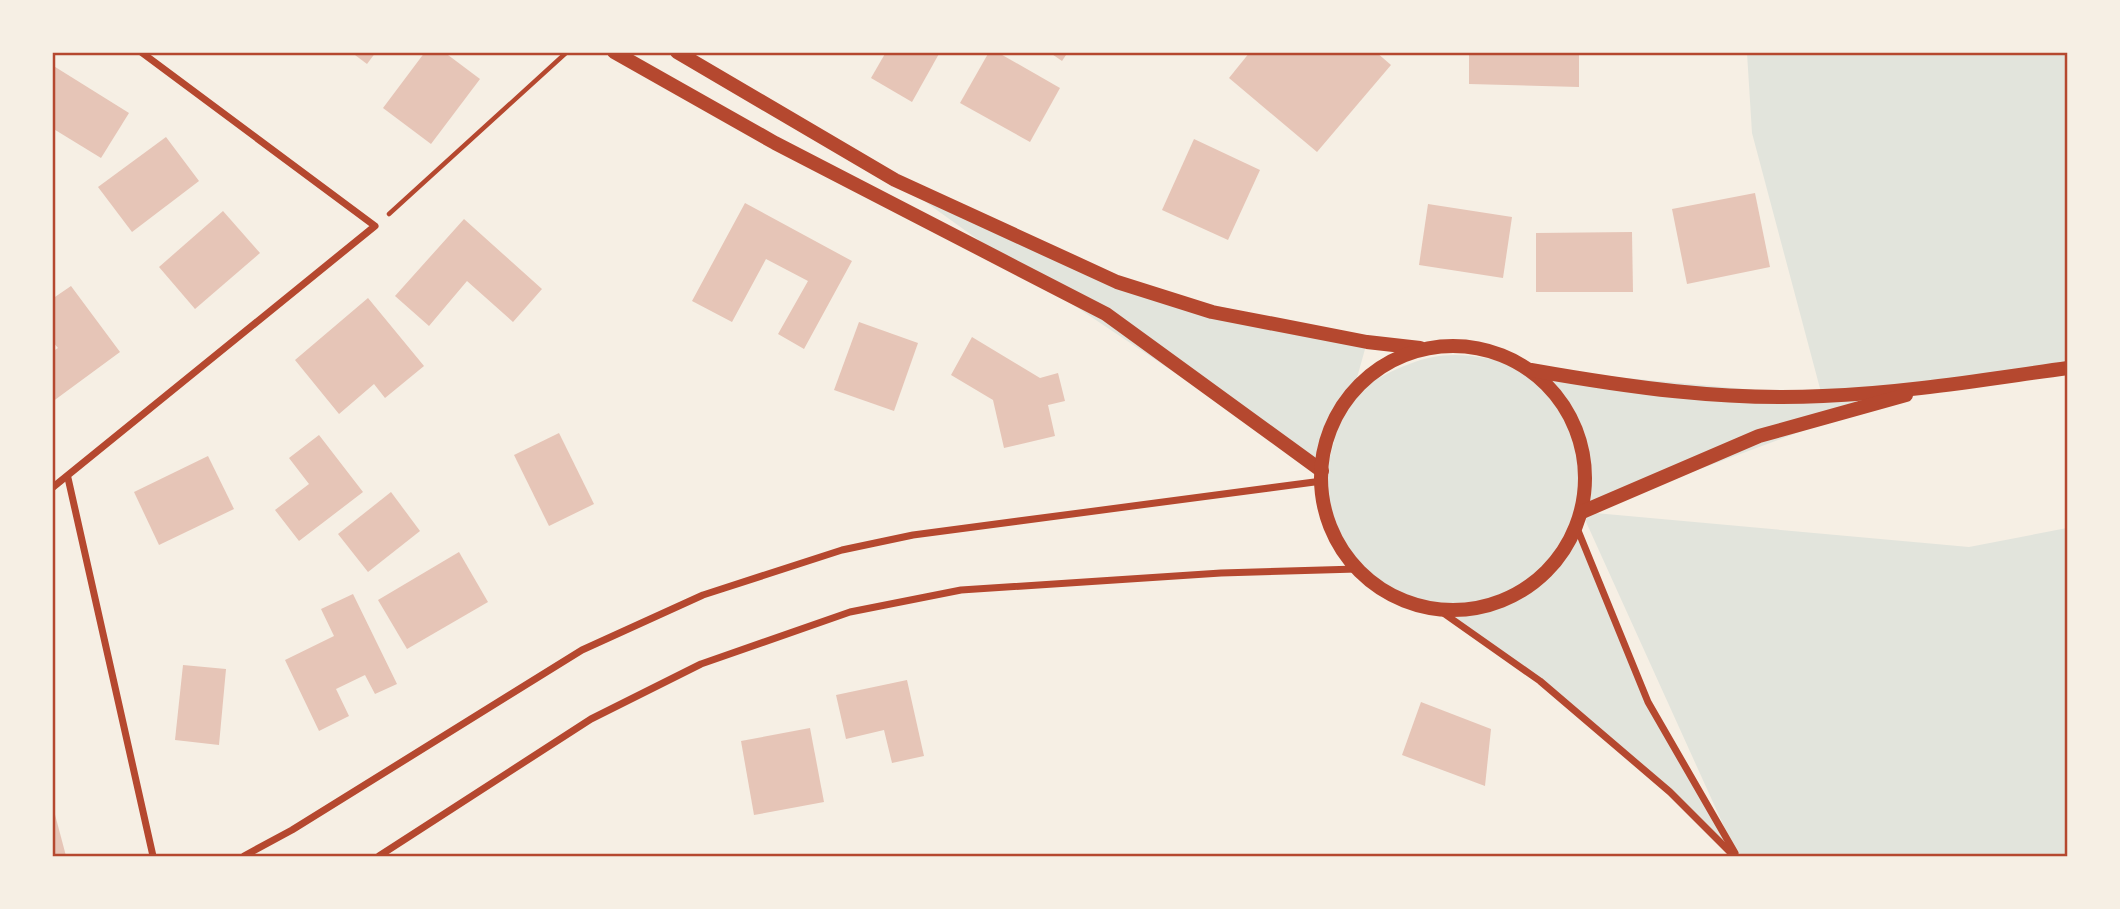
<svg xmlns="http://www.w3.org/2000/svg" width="2120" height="909" font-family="'Archivo Narrow',sans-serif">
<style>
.green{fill:#e2e4dc;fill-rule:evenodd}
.building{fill:#e6c5b7}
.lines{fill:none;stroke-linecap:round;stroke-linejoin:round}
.path{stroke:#b5482f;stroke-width:4.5}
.minor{stroke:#b5482f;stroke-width:7}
.secondary{stroke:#b5482f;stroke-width:14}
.neatline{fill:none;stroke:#b5482f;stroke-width:2.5}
</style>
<rect width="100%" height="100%" fill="#f6efe4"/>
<path class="green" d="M1747,53H2067V367L1883,401L1584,512L1969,547L2067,528V856H1734L1670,792L1540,681L1439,610L1414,607L1384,591L1357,569L1338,537L1328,501V464L1335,438L1322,471L1012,264L895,180L1118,282L1367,342L1353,392C1426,351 1448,345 1529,369L1822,396L1752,133ZM1581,513H1582L1736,853L1648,702L1577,528Z"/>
<g class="building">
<polygon points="351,52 376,52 367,64"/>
<polygon points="425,52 444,52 480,79 431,144 383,108"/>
<polygon points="886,52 940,52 912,102 871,78"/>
<polygon points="989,52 997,52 1060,88 1030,142 960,103"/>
<polygon points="1049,52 1068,52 1062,61"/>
<polygon points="1250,52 1376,52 1391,65 1317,152 1229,78"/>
<polygon points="1469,52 1579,52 1579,87 1469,84"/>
<polygon points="52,65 129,113 101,158 52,128"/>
<polygon points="166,137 199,181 132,232 98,187"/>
<polygon points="1194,139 1260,170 1228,240 1162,210"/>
<polygon points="1755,193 1770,267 1687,284 1672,209"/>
<polygon points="745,203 852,261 804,349 778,334 808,281 766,259 732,322 692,301"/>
<polygon points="1428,204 1512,217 1503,278 1419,265"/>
<polygon points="223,211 260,253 195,309 159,267"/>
<polygon points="464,219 542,289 513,322 467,281 429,326 395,296"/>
<polygon points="1632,232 1633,292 1536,292 1536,233"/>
<polygon points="71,286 120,352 52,402 52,352 58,348 52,341 52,299"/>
<polygon points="368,298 424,366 385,398 374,384 339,414 295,360"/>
<polygon points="859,322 918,343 894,411 834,390"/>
<polygon points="972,337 1040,378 1058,373 1065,401 1048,405 1055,436 1004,448 993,400 951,375"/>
<polygon points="559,433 594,504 549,526 514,455"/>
<polygon points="319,435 363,492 299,541 275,510 309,484 289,458"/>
<polygon points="208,456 234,509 159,545 134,492"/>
<polygon points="391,492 420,531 368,572 338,534"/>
<polygon points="459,552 488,602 407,649 378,600"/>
<polygon points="353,594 397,684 375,694 365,675 336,689 349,716 319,731 285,660 334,636 321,609"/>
<polygon points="183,665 226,669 219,745 175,740"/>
<polygon points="907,680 924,756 892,763 884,730 846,739 836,695"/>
<polygon points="1421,702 1491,729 1485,786 1402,755"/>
<polygon points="810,728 824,802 754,815 741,741"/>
<polygon points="52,807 53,807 66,856 52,856"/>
</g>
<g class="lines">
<polyline class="path" points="389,214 567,52"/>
<g class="minor">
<polyline points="68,478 153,856"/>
<polyline points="52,488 375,226 141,52"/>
<polyline points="1577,528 1648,702 1735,853"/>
<polyline points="1439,610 1540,681 1670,792 1734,856"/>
<polyline points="244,856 292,830 582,650 703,595 842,550 913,535 1322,481"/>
<polyline points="379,856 591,719 701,664 850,612 961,590 1221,573 1357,569"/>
</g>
<g class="secondary">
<polyline points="614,52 775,143 1106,314 1322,471"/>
<polyline points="677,52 895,180 1117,282 1212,312 1367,342 1420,348"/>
<circle cx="1453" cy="478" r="132"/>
<path d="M1531,370C1627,387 1724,401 1823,396C1905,393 1987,379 2068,368"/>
<polyline points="1582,512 1759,436 1906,395"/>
</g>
</g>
<rect width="2120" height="909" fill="none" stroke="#f6efe4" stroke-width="108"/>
<rect x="54" y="54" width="2012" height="801" class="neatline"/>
</svg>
